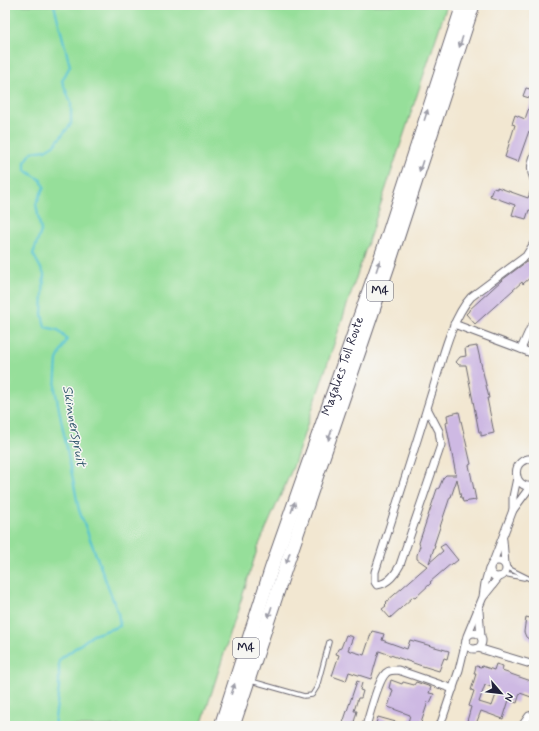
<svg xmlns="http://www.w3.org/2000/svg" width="539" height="731" font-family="Mynerve,sans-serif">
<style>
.green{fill:#96df9a;stroke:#5c806a}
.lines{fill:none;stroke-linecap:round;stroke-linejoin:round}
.stream{stroke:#59c5d0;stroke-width:2.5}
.building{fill:#ceb9e3;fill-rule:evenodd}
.lane-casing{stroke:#6b6770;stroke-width:5.5}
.street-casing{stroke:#6b6770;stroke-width:9}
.highway-casing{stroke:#6b6770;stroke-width:15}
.lane{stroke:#fff;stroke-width:3.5}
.street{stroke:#fff;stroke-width:7}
.highway{stroke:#fff;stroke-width:13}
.oneway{fill:#9c9ca7}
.labels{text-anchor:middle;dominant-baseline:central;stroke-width:3;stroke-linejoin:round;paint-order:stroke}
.shield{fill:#f6f6f2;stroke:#626272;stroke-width:1}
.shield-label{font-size:12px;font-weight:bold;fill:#22223b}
.street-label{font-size:13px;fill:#22223b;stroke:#f6f6f2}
.water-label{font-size:14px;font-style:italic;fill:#355b6f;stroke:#f6f6f2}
</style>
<rect width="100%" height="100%" fill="#f6f6f2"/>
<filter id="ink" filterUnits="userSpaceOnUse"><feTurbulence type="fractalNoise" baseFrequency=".025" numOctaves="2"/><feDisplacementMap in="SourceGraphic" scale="8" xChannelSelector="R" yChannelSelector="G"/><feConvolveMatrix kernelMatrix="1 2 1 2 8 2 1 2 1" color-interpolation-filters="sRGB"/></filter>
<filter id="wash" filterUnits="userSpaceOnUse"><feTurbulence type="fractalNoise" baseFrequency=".012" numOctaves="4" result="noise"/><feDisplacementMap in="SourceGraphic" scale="16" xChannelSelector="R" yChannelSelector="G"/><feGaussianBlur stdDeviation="0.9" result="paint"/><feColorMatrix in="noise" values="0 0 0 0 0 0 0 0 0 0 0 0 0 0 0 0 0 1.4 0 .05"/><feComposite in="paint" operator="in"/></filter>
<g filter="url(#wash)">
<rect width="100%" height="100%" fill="#f2e7d1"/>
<polygon class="green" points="5,5 447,5 293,467 258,547 201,726 5,726"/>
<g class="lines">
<polyline class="stream" points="54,5 70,66 62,81 71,103 71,124 55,144 45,150 32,152 25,162 25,170 41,180 44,187 36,204 41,231 33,254 44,274 42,314 45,327 58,330 67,339 57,360 55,389 79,510 118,613 120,626 93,635 59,660 59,688 54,726"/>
</g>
<g id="blocks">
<g class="building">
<polygon points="526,88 534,90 534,125 531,132 529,131 518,162 505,157 515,125 512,124 515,115 525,119 532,99 523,96"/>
<polygon points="533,184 534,185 534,211 529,210 526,219 512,215 515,205 490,196 493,188 497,189 497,187 528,198"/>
<polygon points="526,262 529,262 534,267 534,274 523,284 522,282 475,324 466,314 469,311 469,310 502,280"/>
<polygon points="477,346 489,398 487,398 494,433 481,436 481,432 479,432 466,365 459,365 456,362 460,357 466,356 465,348"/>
<polygon points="459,412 471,464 469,465 476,500 463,502 462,498 461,498 457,479 451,497 450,497 434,545 435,545 429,563 443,551 440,547 445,544 458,560 453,564 452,563 430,582 431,583 415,598 413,597 390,618 382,609 386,606 385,605 387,603 386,602 427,566 417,559 417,555 420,546 419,543 437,489 439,488 443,478 446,475 456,475 446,423 448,422 447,415"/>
<polygon points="526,617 534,619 534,643 526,637 524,632"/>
<polygon points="372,631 384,634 382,640 407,649 410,640 449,651 447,659 444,658 439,671 419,665 379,651 371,679 349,672 346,681 332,676 339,655 336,654 338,649 341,648 346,635 353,637 348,650 364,655"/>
<path d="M496,664L503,666L502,671L534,682V698L520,693L517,703L509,700L503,719L481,711L476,724L467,721L471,707L469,706L474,691L471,690L476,674H474L476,666L481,667L482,666L494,670ZM485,685L498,689L492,706L479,702Z"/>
<polygon points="391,680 402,684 403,682 414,685 416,682 431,687 429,693 434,694 430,703 428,702 420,726 407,726 410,715 388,707 393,690 389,688"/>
<polygon points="357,681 362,683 360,690 363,691 361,698 358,698 354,711 357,711 353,726 342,726"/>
<polygon points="378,717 403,724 402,726 375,726"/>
</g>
</g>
</g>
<g filter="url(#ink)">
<use href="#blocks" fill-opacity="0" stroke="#6b6770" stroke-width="1"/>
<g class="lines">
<defs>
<g id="lane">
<polyline points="506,567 534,581"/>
<polyline points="504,574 524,578"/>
<polyline points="251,681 304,696 312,695 317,687 329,642"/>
</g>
<g id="street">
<path d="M534,156C531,165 530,171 534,179"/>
<polyline points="454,324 534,354"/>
<polyline points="521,349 530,329 534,324"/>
<path d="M427,408L439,431L441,445L400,565C396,573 388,584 377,585L375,582V572C394,513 413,454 431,395C441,365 450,320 471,297L526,256L534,243"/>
<path d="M534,459C510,456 511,490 534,486"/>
<polyline points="513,510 530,487"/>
<polyline points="503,540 505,564"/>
<circle cx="498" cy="569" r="8"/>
<polyline points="493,562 513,510 513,497 517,478"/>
<polyline points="484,596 499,577"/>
<polyline points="479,611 481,637"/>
<circle cx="474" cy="641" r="8"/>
<polyline points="467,636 483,597 485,583 489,569"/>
<polyline points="478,648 534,665"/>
<path d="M366,726C370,714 378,680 386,673C389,670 393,670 398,670L453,689"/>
<polyline points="440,726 459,670 466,641"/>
<polyline points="522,726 529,716 534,715"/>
</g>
<g id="highway">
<path id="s1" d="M221,726L271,570L383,251L463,5"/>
<polyline points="233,726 283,575 391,257 473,5"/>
</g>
</defs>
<use href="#lane" class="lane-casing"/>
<use href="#street" class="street-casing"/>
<use href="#highway" class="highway-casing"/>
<use href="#lane" class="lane"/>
<use href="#street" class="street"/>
<use href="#highway" class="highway"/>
</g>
<defs><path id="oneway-solid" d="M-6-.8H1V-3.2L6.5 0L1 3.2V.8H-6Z"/></defs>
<g class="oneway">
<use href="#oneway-solid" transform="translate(461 42) rotate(108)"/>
<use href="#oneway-solid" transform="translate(426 115) rotate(-72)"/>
<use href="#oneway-solid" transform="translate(421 166) rotate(108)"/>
<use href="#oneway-solid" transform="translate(378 266) rotate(-71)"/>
<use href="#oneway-solid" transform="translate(330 435) rotate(109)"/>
<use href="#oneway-solid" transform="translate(293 507) rotate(-71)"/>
<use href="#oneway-solid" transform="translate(288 558) rotate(109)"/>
<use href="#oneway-solid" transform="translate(270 612) rotate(108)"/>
<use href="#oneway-solid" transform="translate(233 689) rotate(-72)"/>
</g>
</g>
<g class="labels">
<g class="shield">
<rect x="367" y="281" width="26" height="20" rx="3"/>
<rect x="233" y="638" width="26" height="20" rx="3"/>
</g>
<g class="shield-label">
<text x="380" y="291">M4</text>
<text x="246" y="648">M4</text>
</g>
<g class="street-label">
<text stroke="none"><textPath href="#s1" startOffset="380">Magalies Toll Route</textPath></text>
</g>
<g class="water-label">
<text transform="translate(74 426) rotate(80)">Skinnerspruit</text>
</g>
</g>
<rect width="539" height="731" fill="none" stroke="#f6f6f2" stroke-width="20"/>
<g transform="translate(501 693) rotate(118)" stroke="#f6f6f2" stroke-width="3" paint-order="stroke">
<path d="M0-3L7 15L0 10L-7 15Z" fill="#22223b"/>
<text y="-6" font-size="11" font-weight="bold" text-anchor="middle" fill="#22223b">N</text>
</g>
</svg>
